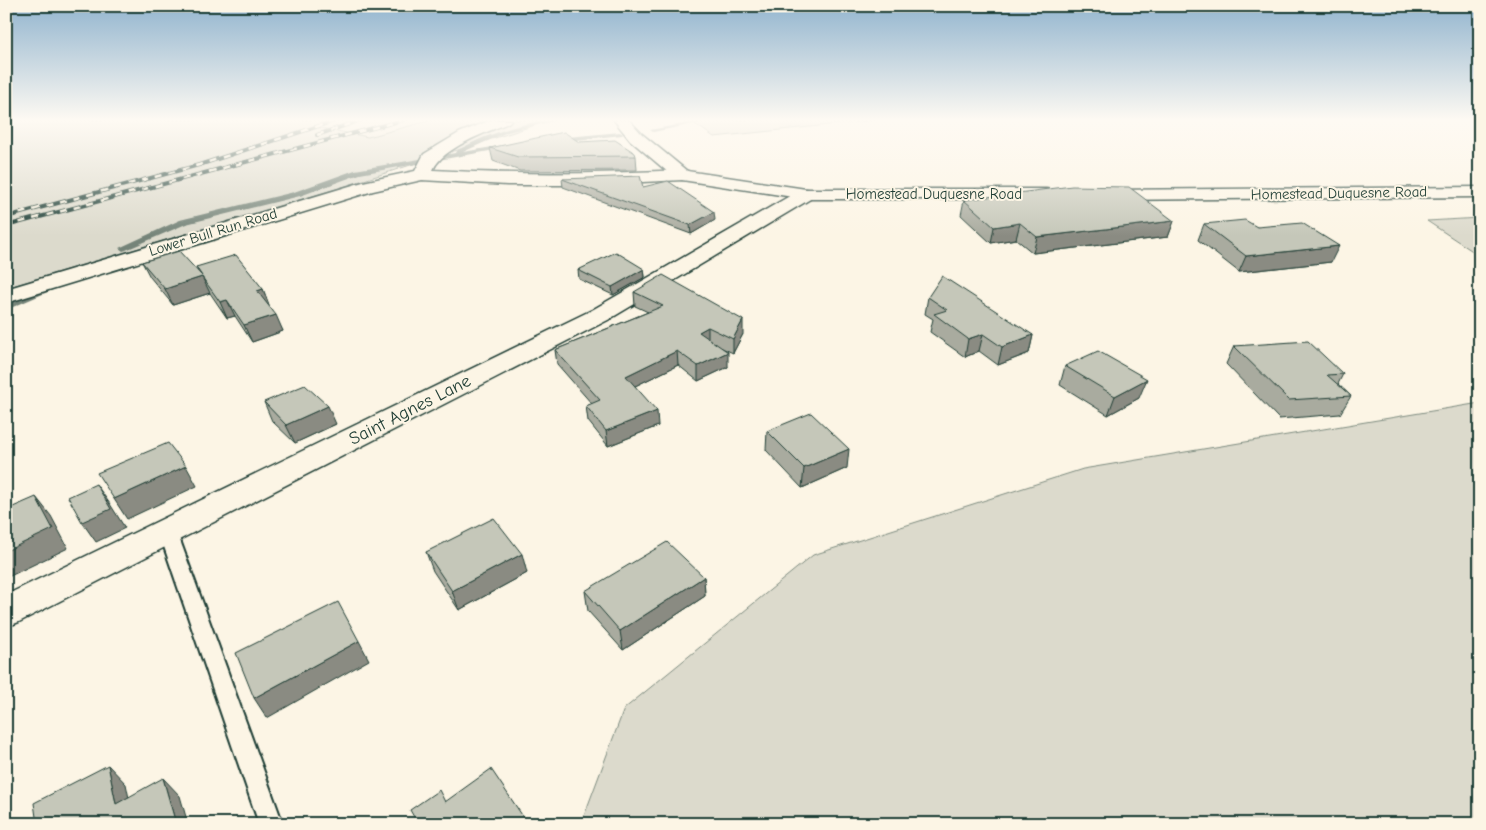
<svg xmlns="http://www.w3.org/2000/svg" width="1486" height="830" font-family="'Comic Neue',sans-serif">
<style>
.built{fill:#ece7d8}
.green{fill:#dcdacc;stroke:#7e8c80}
.lines{fill:none;stroke-linecap:round;stroke-linejoin:round}
.stream{fill:#758479;fill-rule:evenodd}
.service-casing{stroke:#1f3d34;stroke-width:4}
.minor-casing{stroke:#1f3d34;stroke-width:3}
.tertiary-casing{stroke:#1f3d34;stroke-width:3}
.service{fill:#fcf5e5;fill-rule:evenodd}
.minor{fill:#fcf5e5;fill-rule:evenodd}
.tertiary{fill:#fcf5e5;fill-rule:evenodd}
.rail-casing{stroke:#1f3d34;stroke-width:4}
.rail{stroke:#fcf5e5;stroke-width:2.5;stroke-dasharray:7;stroke-linecap:butt}
.wall{fill:#a9ab9f;stroke:#1f3d34}
.shaded-wall{fill:#8a8b82;stroke:#1f3d34}
.building{fill:#c5c7b9;stroke:#1f3d34}
.labels{text-anchor:middle;dominant-baseline:central;stroke-width:4;stroke-linejoin:round;paint-order:stroke}
.far-street-label{font-size:15px;fill:#1f3d34;stroke:#fcf5e5}
.street-label{font-size:18px;fill:#1f3d34;stroke:#fcf5e5}
</style>
<rect width="100%" height="100%" fill="#fcf5e5"/>
<filter id="ink" filterUnits="userSpaceOnUse"><feTurbulence type="fractalNoise" baseFrequency=".02" numOctaves="2"/><feDisplacementMap in="SourceGraphic" scale="10" xChannelSelector="R" yChannelSelector="G"/><feConvolveMatrix kernelMatrix="1 2 1 2 8 2 1 2 1" color-interpolation-filters="sRGB"/></filter>
<g filter="url(#ink)">
<polygon class="built" points="334,120 432,120 368,137 315,127"/>
<g class="green">
<polygon points="6,120 334,120 316,127 368,137 432,120 551,120 342,187 6,288"/>
<polygon points="689,120 876,120 714,137"/>
<polygon points="1480,218 1480,256 1427,221"/>
<polygon points="1480,403 1480,824 581,824 624,709 813,555 1083,469"/>
</g>
<g class="lines">
<g class="stream">
<path d="M546,120H558L507,132L463,152L504,145L506,146V148L360,174L300,196L186,224L126,250L123,251L119,248L180,220L294,192L355,170L455,153L456,151C485,135 514,125 546,120Z"/>
<polygon points="703,120 714,120 653,132 650,130"/>
<polygon points="620,132 623,134 622,135 557,142 554,140 557,138"/>
<polygon points="49,285 54,288 52,290 6,310 6,303"/>
</g>
<defs>
<polygon id="service" points="168,525 174,527 177,532 283,824 259,824 159,532 162,527"/>
<g id="minor">
<path d="M491,120H511L508,123C486,133 443,147 433,170C517,175 598,174 682,170L688,171L691,175L688,179L682,180L584,185H507L422,180L373,191L6,303V289L363,182L415,171L424,154L459,133Z"/>
<polygon points="806,189 812,190 815,194 812,198 608,320 19,622 6,627 6,595 592,310 800,190"/>
</g>
<g id="tertiary">
<polygon points="614,120 629,120 642,134 687,171 806,189 1046,189 1052,190 1055,194 1052,198 1046,199 806,199 682,180 676,179 630,140"/>
<polygon points="1480,187 1480,197 1104,200 1098,199 1095,195 1098,191 1104,190"/>
</g>
</defs>
<use href="#service" class="service-casing"/>
<use href="#minor" class="minor-casing"/>
<use href="#tertiary" class="tertiary-casing"/>
<use href="#service" class="service"/>
<use href="#minor" class="minor"/>
<use href="#tertiary" class="tertiary"/>
<defs>
<g id="rail">
<polyline points="317,135 361,120"/>
<polyline points="6,217 199,165 337,120"/>
<polyline points="6,226 403,120"/>
</g>
</defs>
<use href="#rail" class="rail-casing"/>
<use href="#rail" class="rail"/>
</g>
<g class="wall">
<polygon points="579,142 636,156 637,170 520,171 493,161 490,148"/>
<polygon points="562,179 643,187 715,220 691,234 563,187"/>
<polygon points="964,200 1174,221 1168,237 1033,253 1016,239 991,243 961,215"/>
<polygon points="1204,224 1257,227 1331,262 1239,272 1198,240"/>
<polygon points="142,262 198,272 196,267 263,289 269,305 268,305 283,331 252,342 235,316 227,318 210,293 173,305 150,277"/>
<polygon points="644,269 645,277 613,295 579,279 578,270"/>
<polygon points="634,292 743,334 733,353 722,348 728,367 698,381 678,365 635,386 658,426 608,446 588,421 586,406 592,404 557,364 555,350 648,312 635,306"/>
<polygon points="928,297 1033,335 1029,353 998,365 979,351 965,357 930,332 933,319 925,314"/>
<polygon points="1234,346 1343,374 1338,384 1351,396 1340,414 1279,419 1226,364"/>
<polygon points="1065,366 1139,398 1108,415 1060,385"/>
<polygon points="264,402 336,424 295,443 272,421"/>
<polygon points="767,431 847,468 802,488 766,450"/>
<polygon points="426,552 527,573 459,610 433,571"/>
<polygon points="704,577 705,596 623,650 588,611 585,591"/>
</g>
<g class="shaded-wall">
<polygon points="714,212 715,220 691,234 690,225"/>
<polygon points="1174,221 1168,237 1033,253 1037,237"/>
<polygon points="1020,223 1016,239 991,243 994,227"/>
<polygon points="1339,246 1331,262 1239,272 1246,256"/>
<polygon points="644,269 645,277 613,295 612,287"/>
<polygon points="202,277 210,293 173,305 165,289"/>
<polygon points="263,289 269,305 264,307 257,291"/>
<polygon points="227,300 235,316 227,318 220,302"/>
<polygon points="276,315 283,331 252,342 244,325"/>
<polygon points="743,320 743,334 733,353 733,339"/>
<polygon points="708,327 708,341 699,332"/>
<polygon points="983,334 979,351 965,357 968,339"/>
<polygon points="1033,335 1029,353 998,365 1002,347"/>
<polygon points="677,351 678,365 627,390 626,376"/>
<polygon points="728,352 728,367 698,381 698,366"/>
<polygon points="1147,379 1139,398 1108,415 1115,396"/>
<polygon points="328,406 336,424 295,443 286,425"/>
<polygon points="657,411 658,426 608,446 606,431"/>
<polygon points="849,449 847,468 802,488 804,468"/>
<polygon points="186,466 197,486 127,519 114,499"/>
<polygon points="96,484 110,504 125,528 96,542 82,522"/>
<polygon points="36,497 51,516 68,548 6,578 6,551"/>
<polygon points="522,554 527,573 459,610 452,591"/>
<polygon points="704,577 705,596 623,650 620,631"/>
<polygon points="359,641 369,660 267,718 254,698"/>
<polygon points="108,765 126,784 134,822 116,804"/>
<polygon points="163,778 180,796 188,824 176,824"/>
</g>
<g class="building">
<polygon points="564,132 579,142 615,140 635,153 636,156 518,157 490,148"/>
<polygon points="640,176 643,187 668,181 714,212 690,225 562,179"/>
<polygon points="1072,186 1129,187 1174,221 1037,237 1020,223 994,227 964,200"/>
<polygon points="1245,220 1257,227 1302,223 1339,246 1246,256 1204,224"/>
<polygon points="179,251 202,276 196,267 236,255 263,289 257,291 276,315 244,325 227,300 220,302 202,277 165,289 142,262"/>
<polygon points="616,252 644,269 612,287 578,270"/>
<polygon points="663,275 743,320 733,339 708,327 699,332 728,352 698,366 677,351 626,376 657,411 606,431 586,406 600,400 555,350 663,306 634,292"/>
<polygon points="942,276 1033,335 1002,347 983,334 968,339 934,314 947,310 928,297"/>
<polygon points="1308,341 1343,374 1327,375 1351,396 1289,400 1234,346"/>
<polygon points="1098,351 1147,379 1115,396 1065,366"/>
<polygon points="305,385 328,406 286,425 264,402"/>
<polygon points="811,413 849,449 804,468 767,431"/>
<polygon points="168,443 186,466 114,499 97,473"/>
<polygon points="96,484 111,509 82,522 68,497"/>
<polygon points="36,497 53,529 6,551 6,510"/>
<polygon points="494,518 522,554 452,591 426,552"/>
<polygon points="667,542 704,577 620,631 585,591"/>
<polygon points="338,602 359,641 254,698 236,653"/>
<polygon points="108,765 116,804 163,778 176,824 37,824 34,803"/>
<polygon points="491,769 528,824 418,824 410,810 439,790 445,802"/>
</g>
</g>
<linearGradient id="sky" x2="0" y2="1"><stop stop-color="#91b4ce"/><stop offset="0.51" stop-color="#fefaf3"/><stop offset="1" stop-color="#fefaf3" stop-opacity="0"/></linearGradient>
<rect width="1486" height="236" fill="url(#sky)"/>
<g class="labels">
<g class="far-street-label">
<text transform="translate(1339 193) rotate(-1)">Homestead Duquesne Road</text>
<text x="934" y="194">Homestead Duquesne Road</text>
<text transform="translate(213 232) rotate(-17)">Lower Bull Run Road</text>
</g>
<g class="street-label">
<text transform="translate(410 410) rotate(-27)">Saint Agnes Lane</text>
</g>
</g>
<rect width="1486" height="830" fill="none" stroke="#fcf5e5" stroke-width="25"/>
<rect x="12" y="12" width="1461" height="805" fill="none" stroke="#1f3d34" stroke-width="2" filter="url(#ink)"/>
</svg>
